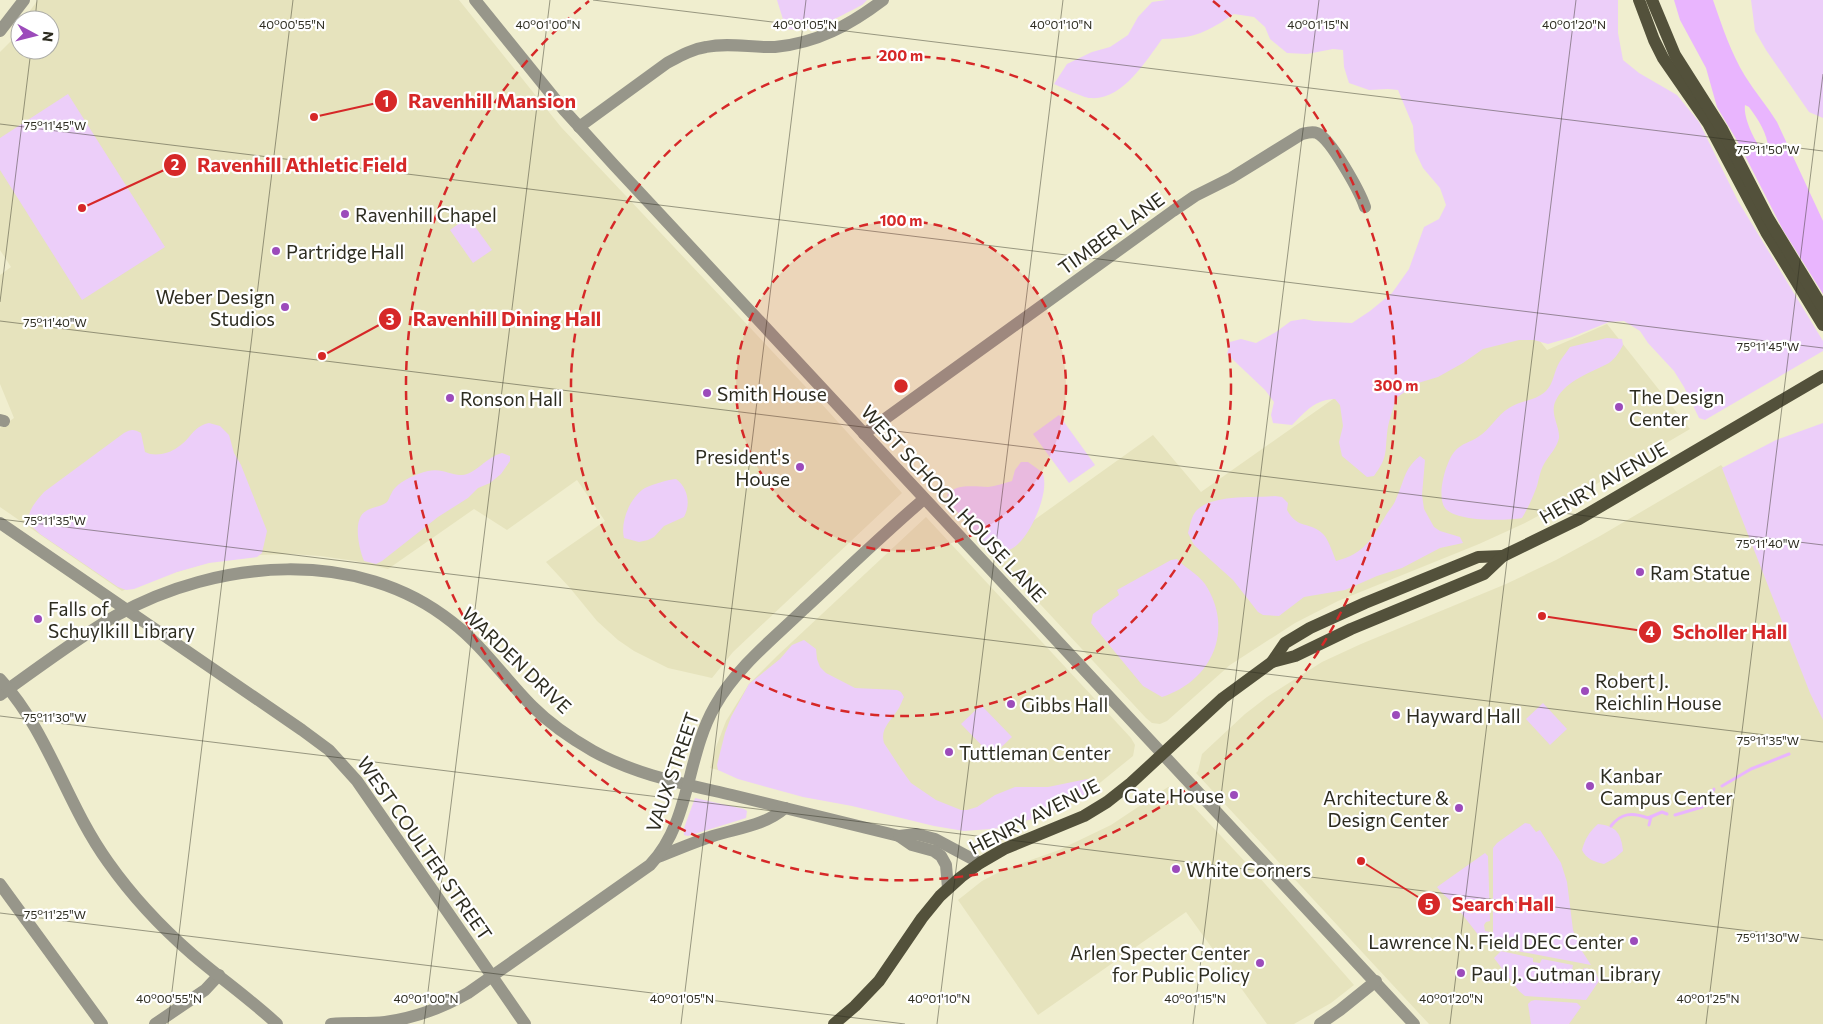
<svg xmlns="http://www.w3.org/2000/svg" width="1823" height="1024" font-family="Commissioner,sans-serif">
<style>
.built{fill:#e6e3bd}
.green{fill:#eccef9}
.water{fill:#e9b5fe;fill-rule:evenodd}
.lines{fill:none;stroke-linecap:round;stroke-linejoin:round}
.stream{stroke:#e9b5fe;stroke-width:3}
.minor{stroke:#97968a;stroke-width:12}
.tertiary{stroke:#97968a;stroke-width:12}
.primary{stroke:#53513b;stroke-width:12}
.ticks{fill:none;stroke:#2d2c20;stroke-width:1;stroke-opacity:0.45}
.ring{fill:none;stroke:#d62828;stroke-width:2.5;stroke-dasharray:9 6}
.poi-dot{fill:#9c4bbb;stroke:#fff;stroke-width:2}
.labels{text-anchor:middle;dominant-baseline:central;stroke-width:4.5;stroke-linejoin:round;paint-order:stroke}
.poi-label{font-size:19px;fill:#2d2c20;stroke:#fff;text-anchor:start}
.street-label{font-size:19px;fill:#2d2c20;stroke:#fff}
.ticks-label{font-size:12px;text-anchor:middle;fill:#2d2c20;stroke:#fff;stroke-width:4.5;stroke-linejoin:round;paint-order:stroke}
.centre{fill:#d62828;stroke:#fff;stroke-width:2.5}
.ring-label{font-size:15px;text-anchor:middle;font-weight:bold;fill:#d62828;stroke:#fff;stroke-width:4.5;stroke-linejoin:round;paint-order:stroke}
.leader{fill:none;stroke:#d62828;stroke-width:2}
.callout-dot{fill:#d62828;stroke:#fff;stroke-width:2}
.mark-label{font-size:15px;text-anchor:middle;font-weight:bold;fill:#fff}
.callout-label{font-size:20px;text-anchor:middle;font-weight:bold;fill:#d62828;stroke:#fff;stroke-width:4.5;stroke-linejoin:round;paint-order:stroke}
</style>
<rect width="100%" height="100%" fill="#f0eecf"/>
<g class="built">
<polygon points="38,0 459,0 561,127 819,401 902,493 733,652 712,678 668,668 634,651 618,640 597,621 570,588 546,562 605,521 577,480 507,530 474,509 388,569 355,561 320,556 291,554 254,555 220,559 143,582 122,591 0,507 0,428 14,418 0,384 0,275 11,267 0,250 0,52 18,34 14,31 20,23 20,50 50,50 50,20 23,20"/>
<polygon points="1495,285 1547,350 1607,324 1690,429 1588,489 1525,523 1479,544 1338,601 1295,623 1230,665 1167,721 1160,724 1152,723 1146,718 1041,605 988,553 1153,435 1201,492"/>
<polygon points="1721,465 1729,475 1823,708 1823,1024 1429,1024 1196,773 1198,771 1202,754 1245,714 1267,697 1322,662 1361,644 1506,584 1556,560 1600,536"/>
<polygon points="926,517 1131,738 1135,745 1133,756 1096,786 1058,808 907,817 710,768 716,747 726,721 749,684 777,656"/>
<polygon points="1168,787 1175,787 1178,790 1251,868 1354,985 1331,1003 1294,1024 1267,1024 1186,912 1038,1015 958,900 982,881 1003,870 1059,850 1111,825"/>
</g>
<g class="green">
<path d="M777,0H867L862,5C838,17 814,33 786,29Z"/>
<path d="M1166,0H1618V33L1623,60L1639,73L1677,95L1699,122L1738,201L1823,341V351L1705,420L1699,418L1684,387L1674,371L1648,343L1640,331L1624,321L1609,322L1572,337L1548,344L1534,340H1519L1483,349L1463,363L1438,377L1418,383L1396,398C1393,410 1388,422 1387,434C1385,455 1387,458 1374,476L1367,477L1342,456L1339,442L1343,426L1340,405L1335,399C1314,400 1306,411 1292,425L1273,423L1271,415L1274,402L1265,390L1227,354L1230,342L1241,339L1256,343L1276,332L1291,321L1304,319L1314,321L1352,323L1370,311L1392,293L1409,269L1424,227L1439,219L1446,205L1440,188L1423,168L1415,151L1413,126L1398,90L1388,89L1369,90L1349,83L1344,67L1343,50L1333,49L1307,54L1287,53L1270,39L1265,27L1254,17L1234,14C1207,32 1196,38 1162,39C1146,61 1122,101 1090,98C1084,98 1061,87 1054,84L1067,64L1092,52L1110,47L1128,35L1138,17L1152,2Z"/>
<polygon points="1751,0 1823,0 1823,118 1809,112 1766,50 1755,31"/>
<polygon points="68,94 165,247 82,300 0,170 0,138"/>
<polygon points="468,217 492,250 473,263 450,230"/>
<path d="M1607,338L1622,339L1623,345C1620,351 1615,359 1609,363C1591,373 1567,379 1556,400C1549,413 1560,426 1559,438C1557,448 1549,455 1544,464C1540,471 1539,479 1537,486C1533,497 1528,508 1522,518C1505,521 1456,522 1445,508C1436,496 1446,461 1455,451C1462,443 1471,442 1478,437C1490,430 1497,415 1509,408C1521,400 1536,401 1546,391C1554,383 1554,371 1559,363C1562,357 1567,352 1570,347Z"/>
<polygon points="1059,415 1095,465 1069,483 1033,434"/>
<path d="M209,423L220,426L229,435L234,453L241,465L267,531L262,553L257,557L209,563L177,572L134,589L126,590L118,587L40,534C37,531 33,528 31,525C23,515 38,499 44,492L124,433C131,429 134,429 141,433L145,452C154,457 169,454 178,447C191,439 192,427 209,423Z"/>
<polygon points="1823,423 1823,720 1810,693 1722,468 1776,440"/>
<path d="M502,453L510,456V461L501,474L490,483L478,488L468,498L438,517L382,561L376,564L364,561C359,549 352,519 366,511C372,507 381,507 387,502C390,498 391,492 395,488C402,480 418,473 428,471C443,468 452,476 462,475C476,474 486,457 502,453Z"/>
<path d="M1420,456L1425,460L1422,495L1424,509L1434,527L1440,531L1460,537L1463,543L1440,548L1402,568L1377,576L1345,590L1304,597L1279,616L1263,615L1258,612L1233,580L1194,545L1188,533C1190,526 1191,517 1196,511C1211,494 1253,498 1275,496L1282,497L1288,503L1287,510C1298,530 1309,521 1322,533C1328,538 1333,553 1336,561C1364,554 1372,539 1386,515C1389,510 1394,505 1396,499C1405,480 1403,470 1420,456Z"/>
<path d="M1021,462H1028L1042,472C1051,489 1032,532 1018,544C1011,551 1002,553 992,550L952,506L947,495C956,483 976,487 988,487C996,486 1004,483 1012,481L1015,470Z"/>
<path d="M676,479C688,488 691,504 684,517L664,526L654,537L648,540L639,542L624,538C620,522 630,497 645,488C654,484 666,480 676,479Z"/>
<path d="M1177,559C1185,568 1197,573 1205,584C1235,630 1212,681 1162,697L1143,686L1091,623L1093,614L1119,595L1117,590L1171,560Z"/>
<path d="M804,640L816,649L817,659L820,667L826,673L855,688L897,690L901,692L904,697C902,701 900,707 897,711C890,722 880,729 884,743L901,769L911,783L936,800L961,810H967L977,807L995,795L1015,787H1048L1087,779L1092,782L1091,788L1087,793L1066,805L1038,817L1003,828L964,831L934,826L852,806L803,797L738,779L718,770L717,765L725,733L731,717L749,684L780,659L792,645Z"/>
<polygon points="1543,703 1567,729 1550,745 1526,719"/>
<polygon points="981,705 1012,737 992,756 961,724"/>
<polygon points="695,798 744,809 747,811 746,818 688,836 684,835 684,828"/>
<polygon points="1525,823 1530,824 1536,832 1540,830 1561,863 1567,882 1573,930 1580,948 1591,965 1501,948 1493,937 1493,848 1497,843"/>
<path d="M1598,824C1617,826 1621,834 1623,851L1615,858L1604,864C1595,862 1586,859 1582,850C1585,839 1589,832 1598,824Z"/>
<polygon points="1485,853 1488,856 1490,921 1486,922 1484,925 1485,931 1490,932 1490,936 1483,941 1455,905 1441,892 1437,887"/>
<polygon points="1501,951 1533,958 1533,962 1540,963 1542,959 1573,965 1572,970 1578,973 1582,972 1584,968 1595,970 1599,981 1586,1000 1525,996 1519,991 1494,958"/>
<polygon points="1535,1000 1577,1003 1581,1007 1569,1024 1531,1024 1528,1004 1531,1001"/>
</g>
<path class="water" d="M1674,0H1713C1722,26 1731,53 1745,76C1755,92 1767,106 1777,122L1823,221V294L1783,230L1739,144L1717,107L1706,68L1680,20ZM1745,105L1749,107C1758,119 1770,137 1768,153L1763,152C1755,142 1743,118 1745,105Z"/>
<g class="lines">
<g class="stream">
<polyline points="1722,786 1751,769 1789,754"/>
<polyline points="1675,815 1702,807 1706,803 1714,789"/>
<polyline points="1649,825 1651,817"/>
<path d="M1611,826C1621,813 1632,812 1648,818L1662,812L1667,814"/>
</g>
<g class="minor">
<polyline points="475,0 564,110 614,165 1414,1024"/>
<polyline points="0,31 24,0"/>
<path d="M579,127L667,63C680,56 692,49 706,47C729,42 752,48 775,47C817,43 850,25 883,0"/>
<polyline points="0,420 4,421"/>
<path d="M864,434L1173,211L1195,196L1231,178L1302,134C1306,133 1312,131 1317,133C1331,139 1360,192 1365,207"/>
<polyline points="0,523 302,730 329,750 357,781 525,1024"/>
<path d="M0,695C38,668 77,638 117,615C217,559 359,547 452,622C483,646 505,679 532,706C550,724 572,739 593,751C636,775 685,784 732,795C788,809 844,822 899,836L916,834L935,839L980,863"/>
<polyline points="899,836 912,845 934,851 941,856 946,865 948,888"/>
<path d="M658,857C676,850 694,842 713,836C738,828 764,826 785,808"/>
<polyline points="0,884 102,1024"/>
<polyline points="155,1024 205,990 219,975"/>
<path d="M331,1024C349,1022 367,1024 385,1022C415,1018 442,1008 468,993L650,865C691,822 686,756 715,706C737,667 773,639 804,609C844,572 883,534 924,499"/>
<polyline points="1320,1024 1340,1010 1376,981"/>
</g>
<path class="tertiary" d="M0,679C49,732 66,804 108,862C132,896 161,927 192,954C220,978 250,999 277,1024"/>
<g class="primary">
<polyline points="1639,0 1654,40 1663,58 1708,123 1766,232 1823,325"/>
<polyline points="1652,0 1675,55 1722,129 1768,218 1823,308"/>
<polyline points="1272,662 1285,643 1310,628 1365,603 1478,557 1503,556"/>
<polyline points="834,1024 855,1006 879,981 922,918 940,896 961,877 980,863 1004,849 1084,816 1107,802 1131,783 1223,698 1272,662 1295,656 1351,629 1484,574 1503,556 1579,519 1823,376"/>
</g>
</g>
<path class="ticks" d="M593,0L1823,151M35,20L37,0M0,124L1823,348M0,302L31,50M0,321L1823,545M0,519L1823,742M0,716L1823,940M0,913L905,1024M168,1024L293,0M424,1024L550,0M681,1024L806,0M937,1024L1063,0M1193,1024L1319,0M1450,1024L1576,0M1706,1024L1823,74"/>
<circle cx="901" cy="386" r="165" fill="#d62828" fill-opacity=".12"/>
<g class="ring">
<circle cx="901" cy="386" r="165"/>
<circle cx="901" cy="386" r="330"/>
<path d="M1213 1A495 495 0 1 1 589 1"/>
</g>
<g class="poi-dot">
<circle cx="345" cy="214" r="5"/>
<circle cx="276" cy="251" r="5"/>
<circle cx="285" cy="307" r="5"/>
<circle cx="707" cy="393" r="5"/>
<circle cx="450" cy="398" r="5"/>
<circle cx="1619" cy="407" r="5"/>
<circle cx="800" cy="467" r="5"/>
<circle cx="1640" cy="572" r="5"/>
<circle cx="38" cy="619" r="5"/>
<circle cx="1585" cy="691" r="5"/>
<circle cx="1011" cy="704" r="5"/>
<circle cx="1396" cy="715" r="5"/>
<circle cx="949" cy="752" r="5"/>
<circle cx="1590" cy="786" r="5"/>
<circle cx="1234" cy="795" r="5"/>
<circle cx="1459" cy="808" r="5"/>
<circle cx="1176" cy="869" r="5"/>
<circle cx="1634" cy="941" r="5"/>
<circle cx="1260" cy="963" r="5"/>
<circle cx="1461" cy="973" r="5"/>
</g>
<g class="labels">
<g class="poi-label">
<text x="355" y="214">Ravenhill Chapel</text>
<text x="286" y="251">Partridge Hall</text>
<text x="275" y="296" text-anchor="end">Weber Design<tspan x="275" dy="22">Studios</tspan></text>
<text x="717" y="393">Smith House</text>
<text x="1629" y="396">The Design<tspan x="1629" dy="22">Center</tspan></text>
<text x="460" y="398">Ronson Hall</text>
<text x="790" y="456" text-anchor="end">President's<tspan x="790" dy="22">House</tspan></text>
<text x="1650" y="572">Ram Statue</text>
<text x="48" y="608">Falls of<tspan x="48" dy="22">Schuylkill Library</tspan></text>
<text x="1595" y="680">Robert J.<tspan x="1595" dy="22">Reichlin House</tspan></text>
<text x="1021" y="704">Gibbs Hall</text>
<text x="1406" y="715">Hayward Hall</text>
<text x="959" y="752">Tuttleman Center</text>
<text x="1600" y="775">Kanbar<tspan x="1600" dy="22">Campus Center</tspan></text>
<text x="1224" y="795" text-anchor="end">Gate House</text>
<text x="1449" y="797" text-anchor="end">Architecture &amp;<tspan x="1449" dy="22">Design Center</tspan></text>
<text x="1186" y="869">White Corners</text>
<text x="1624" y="941" text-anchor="end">Lawrence N. Field DEC Center</text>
<text x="1250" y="952" text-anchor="end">Arlen Specter Center<tspan x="1250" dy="22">for Public Policy</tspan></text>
<text x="1471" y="973">Paul J. Gutman Library</text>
</g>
<g class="street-label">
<text transform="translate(1111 233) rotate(-36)">TIMBER LANE</text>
<text transform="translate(1603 482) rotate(-30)">HENRY AVENUE</text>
<text transform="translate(954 503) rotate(47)">WEST SCHOOL HOUSE LANE</text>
<text transform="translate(517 660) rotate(44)">WARDEN DRIVE</text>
<text transform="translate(672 772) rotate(-71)">VAUX STREET</text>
<text transform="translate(1034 816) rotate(-27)">HENRY AVENUE</text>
<text transform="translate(425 848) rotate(55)">WEST COULTER STREET</text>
</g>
</g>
<g class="ticks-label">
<text x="292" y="29">40°00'55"N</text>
<text x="548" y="29">40°01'00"N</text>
<text x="805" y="29">40°01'05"N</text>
<text x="1061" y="29">40°01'10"N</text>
<text x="1318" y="29">40°01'15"N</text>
<text x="1574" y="29">40°01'20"N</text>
<text x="55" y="130">75°11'45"W</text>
<text x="1768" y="154">75°11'50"W</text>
<text x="55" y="327">75°11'40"W</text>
<text x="1768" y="351">75°11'45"W</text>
<text x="55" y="525">75°11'35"W</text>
<text x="1768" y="548">75°11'40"W</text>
<text x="55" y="722">75°11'30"W</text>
<text x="1768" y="745">75°11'35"W</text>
<text x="55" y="919">75°11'25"W</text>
<text x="1768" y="942">75°11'30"W</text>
<text x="169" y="1003">40°00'55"N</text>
<text x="426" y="1003">40°01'00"N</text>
<text x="682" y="1003">40°01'05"N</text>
<text x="939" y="1003">40°01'10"N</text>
<text x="1195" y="1003">40°01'15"N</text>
<text x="1451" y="1003">40°01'20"N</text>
<text x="1708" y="1003">40°01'25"N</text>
</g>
<circle cx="901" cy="386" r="8" class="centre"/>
<g class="ring-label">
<text x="901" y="61">200 m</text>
<text x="901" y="226">100 m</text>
<text x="1396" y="391">300 m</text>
</g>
<path class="leader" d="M314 117L386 101M82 208L175 165M322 356L390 319M1542 616L1650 632M1361 861L1429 904"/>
<g class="callout-dot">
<circle cx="314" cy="117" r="5"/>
<circle cx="82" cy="208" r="5"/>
<circle cx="322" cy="356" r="5"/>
<circle cx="1542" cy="616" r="5"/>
<circle cx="1361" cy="861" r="5"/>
<circle cx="386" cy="101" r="12"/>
<circle cx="175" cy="165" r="12"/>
<circle cx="390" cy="319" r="12"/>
<circle cx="1650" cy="632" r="12"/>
<circle cx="1429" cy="904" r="12"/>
</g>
<g class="mark-label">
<text x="386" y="107">1</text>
<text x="175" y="170">2</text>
<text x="390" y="325">3</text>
<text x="1650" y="637">4</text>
<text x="1429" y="910">5</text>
</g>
<g class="callout-label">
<text x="492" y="108">Ravenhill Mansion</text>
<text x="302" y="172">Ravenhill Athletic Field</text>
<text x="507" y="326">Ravenhill Dining Hall</text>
<text x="1730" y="639">Scholler Hall</text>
<text x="1503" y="911">Search Hall</text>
</g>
<g transform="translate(35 35) rotate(97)"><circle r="24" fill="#ffffff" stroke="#ababa6"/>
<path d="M0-4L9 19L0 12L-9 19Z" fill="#9c4bbb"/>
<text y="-8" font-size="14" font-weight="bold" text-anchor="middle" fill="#2d2c20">N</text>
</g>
</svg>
